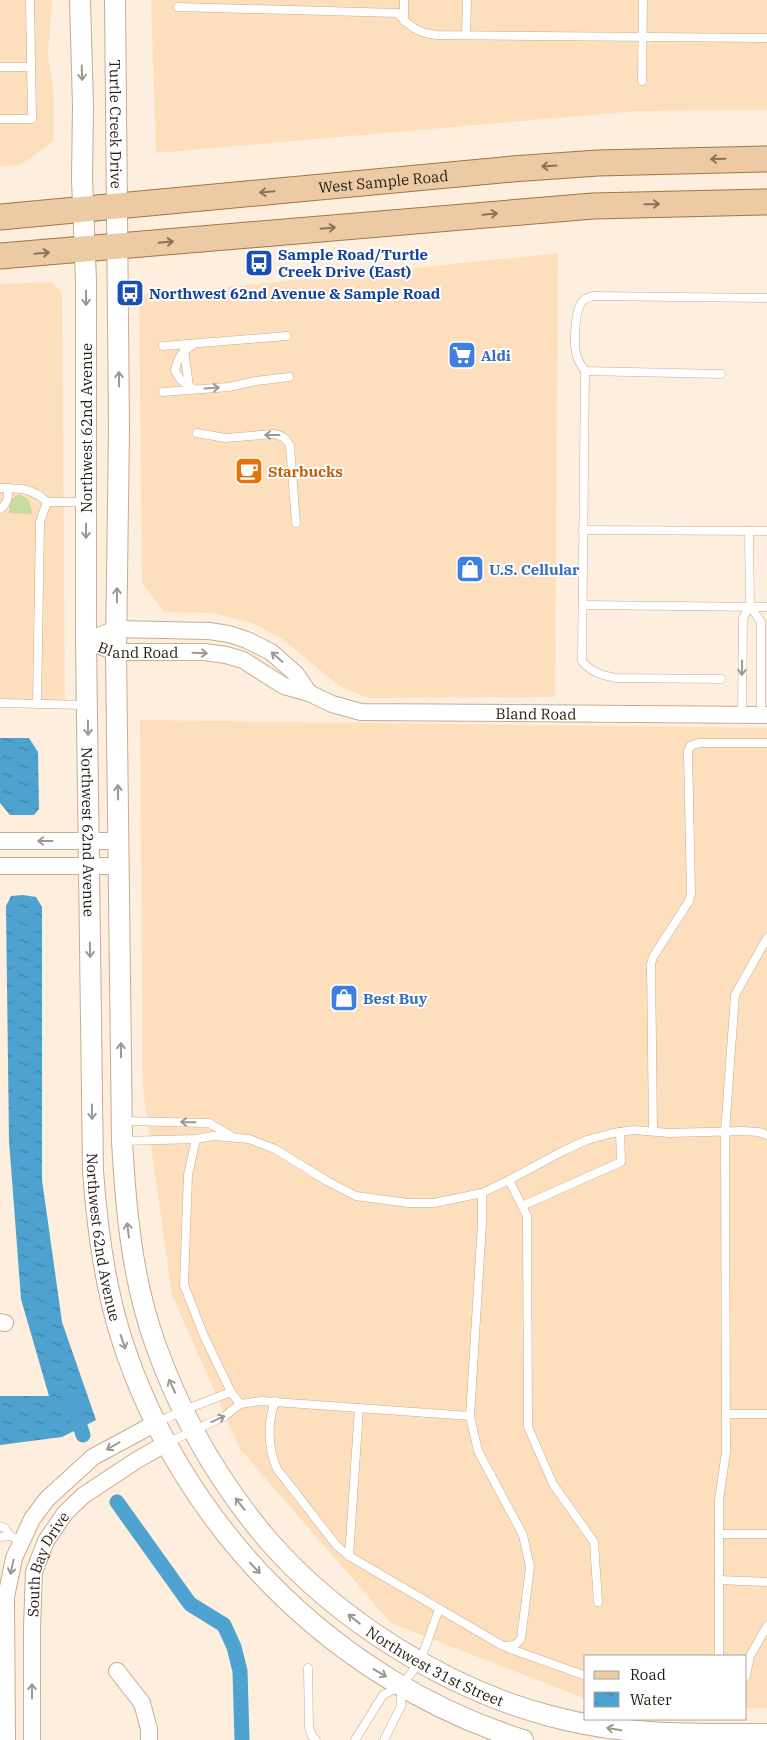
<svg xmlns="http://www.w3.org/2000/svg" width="767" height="1740" font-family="'IBM Plex Serif',serif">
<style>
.built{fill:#fedfbd}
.grass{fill:url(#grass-tufts)}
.water{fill:url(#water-ripples)}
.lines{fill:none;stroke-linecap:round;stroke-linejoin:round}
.canal{stroke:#4da2cf;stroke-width:15}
.service-casing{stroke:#c6ad93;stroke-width:9}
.minor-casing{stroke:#c6ad93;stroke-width:18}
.tertiary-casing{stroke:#c6ad93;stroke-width:22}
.primary-casing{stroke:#9e7749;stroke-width:27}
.service{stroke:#fff;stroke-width:8}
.minor{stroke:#fff;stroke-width:16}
.tertiary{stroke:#fff;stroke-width:20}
.primary{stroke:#eccba4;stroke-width:25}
.oneway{stroke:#9c9894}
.oneway2{stroke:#88735a}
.labels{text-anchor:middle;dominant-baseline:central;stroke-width:4;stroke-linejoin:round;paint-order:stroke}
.street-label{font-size:15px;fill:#241b11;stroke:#fff}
.transit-label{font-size:15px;font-weight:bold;fill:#164399;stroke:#fff;text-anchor:start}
.shop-label{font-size:15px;font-weight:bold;fill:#366cbe;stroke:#fff;text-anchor:start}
.food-label{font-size:15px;font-weight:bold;fill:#c56008;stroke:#fff;text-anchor:start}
</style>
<defs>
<pattern id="grass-tufts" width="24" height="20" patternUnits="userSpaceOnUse" patternTransform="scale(1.25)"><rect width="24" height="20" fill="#c8db9e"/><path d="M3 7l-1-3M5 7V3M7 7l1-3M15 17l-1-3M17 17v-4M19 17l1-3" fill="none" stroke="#acbb87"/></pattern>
<pattern id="water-ripples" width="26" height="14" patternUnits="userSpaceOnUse" patternTransform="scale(1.25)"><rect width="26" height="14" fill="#4da2cf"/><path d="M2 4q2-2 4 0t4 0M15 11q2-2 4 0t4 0" fill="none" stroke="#4083a7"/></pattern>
</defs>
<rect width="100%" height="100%" fill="#fdeedd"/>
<g class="built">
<polygon points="0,0 52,0 48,56 53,86 54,141 20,165 0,167"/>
<polygon points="151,0 767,0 767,110 637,111 156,153"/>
<polygon points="558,253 555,697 368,698 341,687 282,639 255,624 212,613 164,612 142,582 139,296"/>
<polygon points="52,282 62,292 65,702 0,701 0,284"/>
<polygon points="140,720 767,728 767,1708 746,1708 746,1656 586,1656 586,1699 391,1623 240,1449 172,1295 143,1089"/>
</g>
<path class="grass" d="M18,495C28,496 32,504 32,514L9,513L11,499Z"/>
<g class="water">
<polygon points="0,738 29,738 38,752 39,809 34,815 10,815 0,803"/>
<polygon points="23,895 36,897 42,907 42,1180 62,1322 96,1420 62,1437 0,1445 0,1396 49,1396 21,1299 9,1140 6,906 11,896"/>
</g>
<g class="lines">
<g class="canal">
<polyline points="74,1408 83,1435"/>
<polyline points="117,1502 190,1604 224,1625 234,1647 240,1671 242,1740"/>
</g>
<defs>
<g id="service">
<path d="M178,7L398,13C409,27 419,33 436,35L767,38"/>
<polyline points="404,21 404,0"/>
<polyline points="466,35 467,0"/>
<polyline points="0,67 31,67"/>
<polyline points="642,81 643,0"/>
<polyline points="0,119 32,119 30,0"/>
<path d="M193,345C182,352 177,358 175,371L181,380L193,389"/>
<polyline points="163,346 287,336"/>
<polyline points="184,350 189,386"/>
<polyline points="585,371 721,374"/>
<polyline points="163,392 229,387 256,381 289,377"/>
<path d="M197,433L225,438L274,434C283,436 286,438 290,446L296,523"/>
<path d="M0,488C19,488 33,488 47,502H86"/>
<path d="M0,509C8,504 8,497 8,488"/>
<polyline points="583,530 767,531"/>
<polyline points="583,605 767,607"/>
<polyline points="750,606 761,622 761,715"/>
<path d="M721,679L616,678C601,675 592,673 582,661L585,371C581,365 577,360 576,353C574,343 575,314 580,305C583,299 587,298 593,296L767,298"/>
<polyline points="0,703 85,705"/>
<polyline points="37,704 40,522 47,502"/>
<polyline points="742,715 743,618 750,606 749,531"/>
<polyline points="123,1121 209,1123 231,1136"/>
<polyline points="653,1131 651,964 653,957 689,901 691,894 688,752 690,746 699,743 767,743"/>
<polyline points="196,1139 188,1175 184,1285 204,1336 231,1392 240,1404"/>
<polyline points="123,1141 196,1139 213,1136 249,1139 275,1149 327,1181 356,1196 408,1203 434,1203 482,1193 509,1180 563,1151 587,1140 613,1133 634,1130 669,1133 743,1131 759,1132 767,1135"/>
<polyline points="509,1180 527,1216 528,1427 553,1484 594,1542 598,1602"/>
<polyline points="522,1206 621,1162 620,1132"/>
<path d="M275,1401C267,1424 268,1447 277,1469L337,1546L349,1556L503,1646L515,1645L521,1639L530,1567L523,1535L478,1451L470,1416"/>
<polyline points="726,1414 767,1414"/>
<polyline points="156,1423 184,1410 231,1392"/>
<polyline points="169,1442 225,1416 240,1404 261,1401 470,1416 482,1223 482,1193"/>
<polyline points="0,1526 5,1528 10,1536 22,1541"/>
<polyline points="719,1534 767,1534"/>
<polyline points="0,1537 10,1536"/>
<polyline points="349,1556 359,1408"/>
<polyline points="719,1580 767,1582"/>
<polyline points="508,1648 586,1676"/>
<polyline points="719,1656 719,1500 726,1452 725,1132 735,995 767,938"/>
<polyline points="308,1668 309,1727 312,1736 316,1740"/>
<polyline points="746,1676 750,1656 767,1626"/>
<polyline points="355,1740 383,1695 401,1686 420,1662 439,1609"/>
<polyline points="384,1740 401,1706 401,1688"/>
</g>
<g id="minor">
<path id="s1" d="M86,641L116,652H204L226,655L243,660L284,686L309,693L332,704L361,712L767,715"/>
<polyline points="86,641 116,629 209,631 229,634 247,640 271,652 296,674 309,693"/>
<polyline points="0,841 119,841"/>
<polyline points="0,866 119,866"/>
<polyline points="0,1322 5,1323"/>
<polyline points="117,1671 142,1703 149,1729 149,1740"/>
<polyline points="7,1740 6,1597 14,1558 32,1519 47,1499 93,1457 156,1423"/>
<path id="s2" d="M32,1740V1627L34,1572L46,1541L65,1513L84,1495L137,1460L165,1444"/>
</g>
<g id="tertiary">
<path id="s3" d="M80,0L83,106L82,179L86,281V641L93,1171C97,1227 104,1283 121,1337C181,1526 333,1680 523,1740"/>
<path id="s4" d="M115,0L119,428L116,652L122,1141C126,1211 132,1280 156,1346C181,1416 219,1482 267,1539C337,1620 447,1689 550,1716C623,1736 693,1734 767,1734"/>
</g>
<g id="primary">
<path id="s5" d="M0,217L512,169L598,163L767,159"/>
<polyline points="0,256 593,206 767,202"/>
</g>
</defs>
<use href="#service" class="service-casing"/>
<use href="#minor" class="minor-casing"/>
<use href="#tertiary" class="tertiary-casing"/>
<use href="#primary" class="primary-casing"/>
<use href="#service" class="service"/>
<use href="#minor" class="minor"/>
<use href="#tertiary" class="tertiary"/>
<use href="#primary" class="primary"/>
</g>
<defs><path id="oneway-shaft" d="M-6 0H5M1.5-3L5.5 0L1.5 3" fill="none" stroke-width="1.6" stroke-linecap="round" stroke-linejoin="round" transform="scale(1.25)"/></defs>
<g class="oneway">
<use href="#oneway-shaft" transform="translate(82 73) rotate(88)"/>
<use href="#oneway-shaft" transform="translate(86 298) rotate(90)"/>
<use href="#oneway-shaft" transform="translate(119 379) rotate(-91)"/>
<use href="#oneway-shaft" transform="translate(212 388) rotate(-4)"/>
<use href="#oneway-shaft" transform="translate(272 435) rotate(-180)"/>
<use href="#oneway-shaft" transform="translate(86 531) rotate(90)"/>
<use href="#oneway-shaft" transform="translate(117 595) rotate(-90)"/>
<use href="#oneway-shaft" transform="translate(200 653) rotate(2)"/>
<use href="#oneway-shaft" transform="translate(277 657) rotate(-139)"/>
<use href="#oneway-shaft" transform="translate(742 668) rotate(91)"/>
<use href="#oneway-shaft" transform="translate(88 728) rotate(89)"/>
<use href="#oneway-shaft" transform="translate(118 792) rotate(-91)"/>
<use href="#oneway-shaft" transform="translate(45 841) rotate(180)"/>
<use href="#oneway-shaft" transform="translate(90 950) rotate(89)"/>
<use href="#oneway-shaft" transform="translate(121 1050) rotate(-91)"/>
<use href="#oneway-shaft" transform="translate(92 1112) rotate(89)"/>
<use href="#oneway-shaft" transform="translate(188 1122) rotate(-179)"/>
<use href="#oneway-shaft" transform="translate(128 1230) rotate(-97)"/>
<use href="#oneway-shaft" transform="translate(123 1342) rotate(71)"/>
<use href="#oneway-shaft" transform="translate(172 1386) rotate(-115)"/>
<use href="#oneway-shaft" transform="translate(218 1419) rotate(-24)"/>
<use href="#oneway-shaft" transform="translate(113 1446) rotate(150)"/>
<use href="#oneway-shaft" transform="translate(240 1504) rotate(-128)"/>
<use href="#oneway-shaft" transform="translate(12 1567) rotate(102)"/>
<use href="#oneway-shaft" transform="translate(255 1568) rotate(46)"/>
<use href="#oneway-shaft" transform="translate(354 1619) rotate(-142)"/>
<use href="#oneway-shaft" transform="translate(380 1673) rotate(31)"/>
<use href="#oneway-shaft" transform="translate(32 1691) rotate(-90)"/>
<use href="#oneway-shaft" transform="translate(614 1729) rotate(-171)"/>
</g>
<g class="oneway2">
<use href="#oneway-shaft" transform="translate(718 159) rotate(179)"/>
<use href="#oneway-shaft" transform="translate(549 166) rotate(176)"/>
<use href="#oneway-shaft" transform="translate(267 192) rotate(175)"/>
<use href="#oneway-shaft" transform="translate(652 204) rotate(-1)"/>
<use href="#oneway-shaft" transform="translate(490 214) rotate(-5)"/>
<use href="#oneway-shaft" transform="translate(328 228) rotate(-5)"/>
<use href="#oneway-shaft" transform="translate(166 242) rotate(-5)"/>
<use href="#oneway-shaft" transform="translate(42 253) rotate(-5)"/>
</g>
<defs>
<symbol id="bus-square" viewBox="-11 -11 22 22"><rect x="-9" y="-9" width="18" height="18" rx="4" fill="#1a4fb4" stroke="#fff"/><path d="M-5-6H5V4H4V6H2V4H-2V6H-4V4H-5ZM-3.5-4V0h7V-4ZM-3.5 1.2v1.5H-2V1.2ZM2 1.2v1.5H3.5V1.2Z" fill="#fff"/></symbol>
<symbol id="supermarket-square" viewBox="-11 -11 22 22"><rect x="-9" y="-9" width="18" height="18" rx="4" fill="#3f7fe0" stroke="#fff"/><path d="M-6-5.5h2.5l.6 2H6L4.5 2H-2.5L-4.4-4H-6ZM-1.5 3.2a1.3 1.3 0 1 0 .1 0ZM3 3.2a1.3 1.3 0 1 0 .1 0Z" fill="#fff"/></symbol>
<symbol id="cafe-square" viewBox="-11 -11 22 22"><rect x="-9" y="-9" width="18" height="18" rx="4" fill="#e8710a" stroke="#fff"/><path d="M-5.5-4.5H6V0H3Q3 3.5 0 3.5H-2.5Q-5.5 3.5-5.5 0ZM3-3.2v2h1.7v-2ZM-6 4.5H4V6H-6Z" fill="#fff"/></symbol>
<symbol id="shop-square" viewBox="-11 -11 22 22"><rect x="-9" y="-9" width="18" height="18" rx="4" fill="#3f7fe0" stroke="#fff"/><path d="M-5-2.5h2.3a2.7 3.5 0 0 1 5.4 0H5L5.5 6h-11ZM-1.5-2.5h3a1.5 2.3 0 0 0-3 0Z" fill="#fff"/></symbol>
</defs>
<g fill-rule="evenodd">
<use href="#bus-square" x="243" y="247" width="32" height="32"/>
<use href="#bus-square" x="114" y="277" width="32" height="32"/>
<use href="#supermarket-square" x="446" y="339" width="32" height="32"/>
<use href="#cafe-square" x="233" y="455" width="32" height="32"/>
<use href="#shop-square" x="454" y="553" width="32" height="32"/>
<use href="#shop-square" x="328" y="982" width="32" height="32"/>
</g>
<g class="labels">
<g class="street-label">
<text stroke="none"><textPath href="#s4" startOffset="124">Turtle Creek Drive</textPath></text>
<text stroke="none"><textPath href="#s5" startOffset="385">West Sample Road</textPath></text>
<text transform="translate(86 428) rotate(-90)">Northwest 62nd Avenue</text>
<text stroke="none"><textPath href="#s1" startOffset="54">Bland Road</textPath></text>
<text stroke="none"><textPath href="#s1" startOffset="465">Bland Road</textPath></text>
<text stroke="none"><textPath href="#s3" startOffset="832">Northwest 62nd Avenue</textPath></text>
<text stroke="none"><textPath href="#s3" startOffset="1238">Northwest 62nd Avenue</textPath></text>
<text stroke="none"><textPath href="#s2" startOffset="179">South Bay Drive</textPath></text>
<text stroke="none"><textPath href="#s4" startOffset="1786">Northwest 31st Street</textPath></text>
</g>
<g class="transit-label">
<text x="278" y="254">Sample Road/Turtle<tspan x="278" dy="17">Creek Drive (East)</tspan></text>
<text x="149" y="293">Northwest 62nd Avenue &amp; Sample Road</text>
</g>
<g class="shop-label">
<text x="481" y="355">Aldi</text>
<text x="489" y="569">U.S. Cellular</text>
<text x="363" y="998">Best Buy</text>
</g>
<g class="food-label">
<text x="268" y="471">Starbucks</text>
</g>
</g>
<rect x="584" y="1655" width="162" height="65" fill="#ffffff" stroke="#a7a4a0"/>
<rect x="594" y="1671" width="25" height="8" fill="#eccba4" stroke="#a7a4a0"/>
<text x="630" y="1680" font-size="15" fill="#241b11">Road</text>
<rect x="594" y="1692" width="25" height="15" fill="url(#water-ripples)" stroke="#a7a4a0"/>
<text x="630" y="1705" font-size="15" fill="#241b11">Water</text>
</svg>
